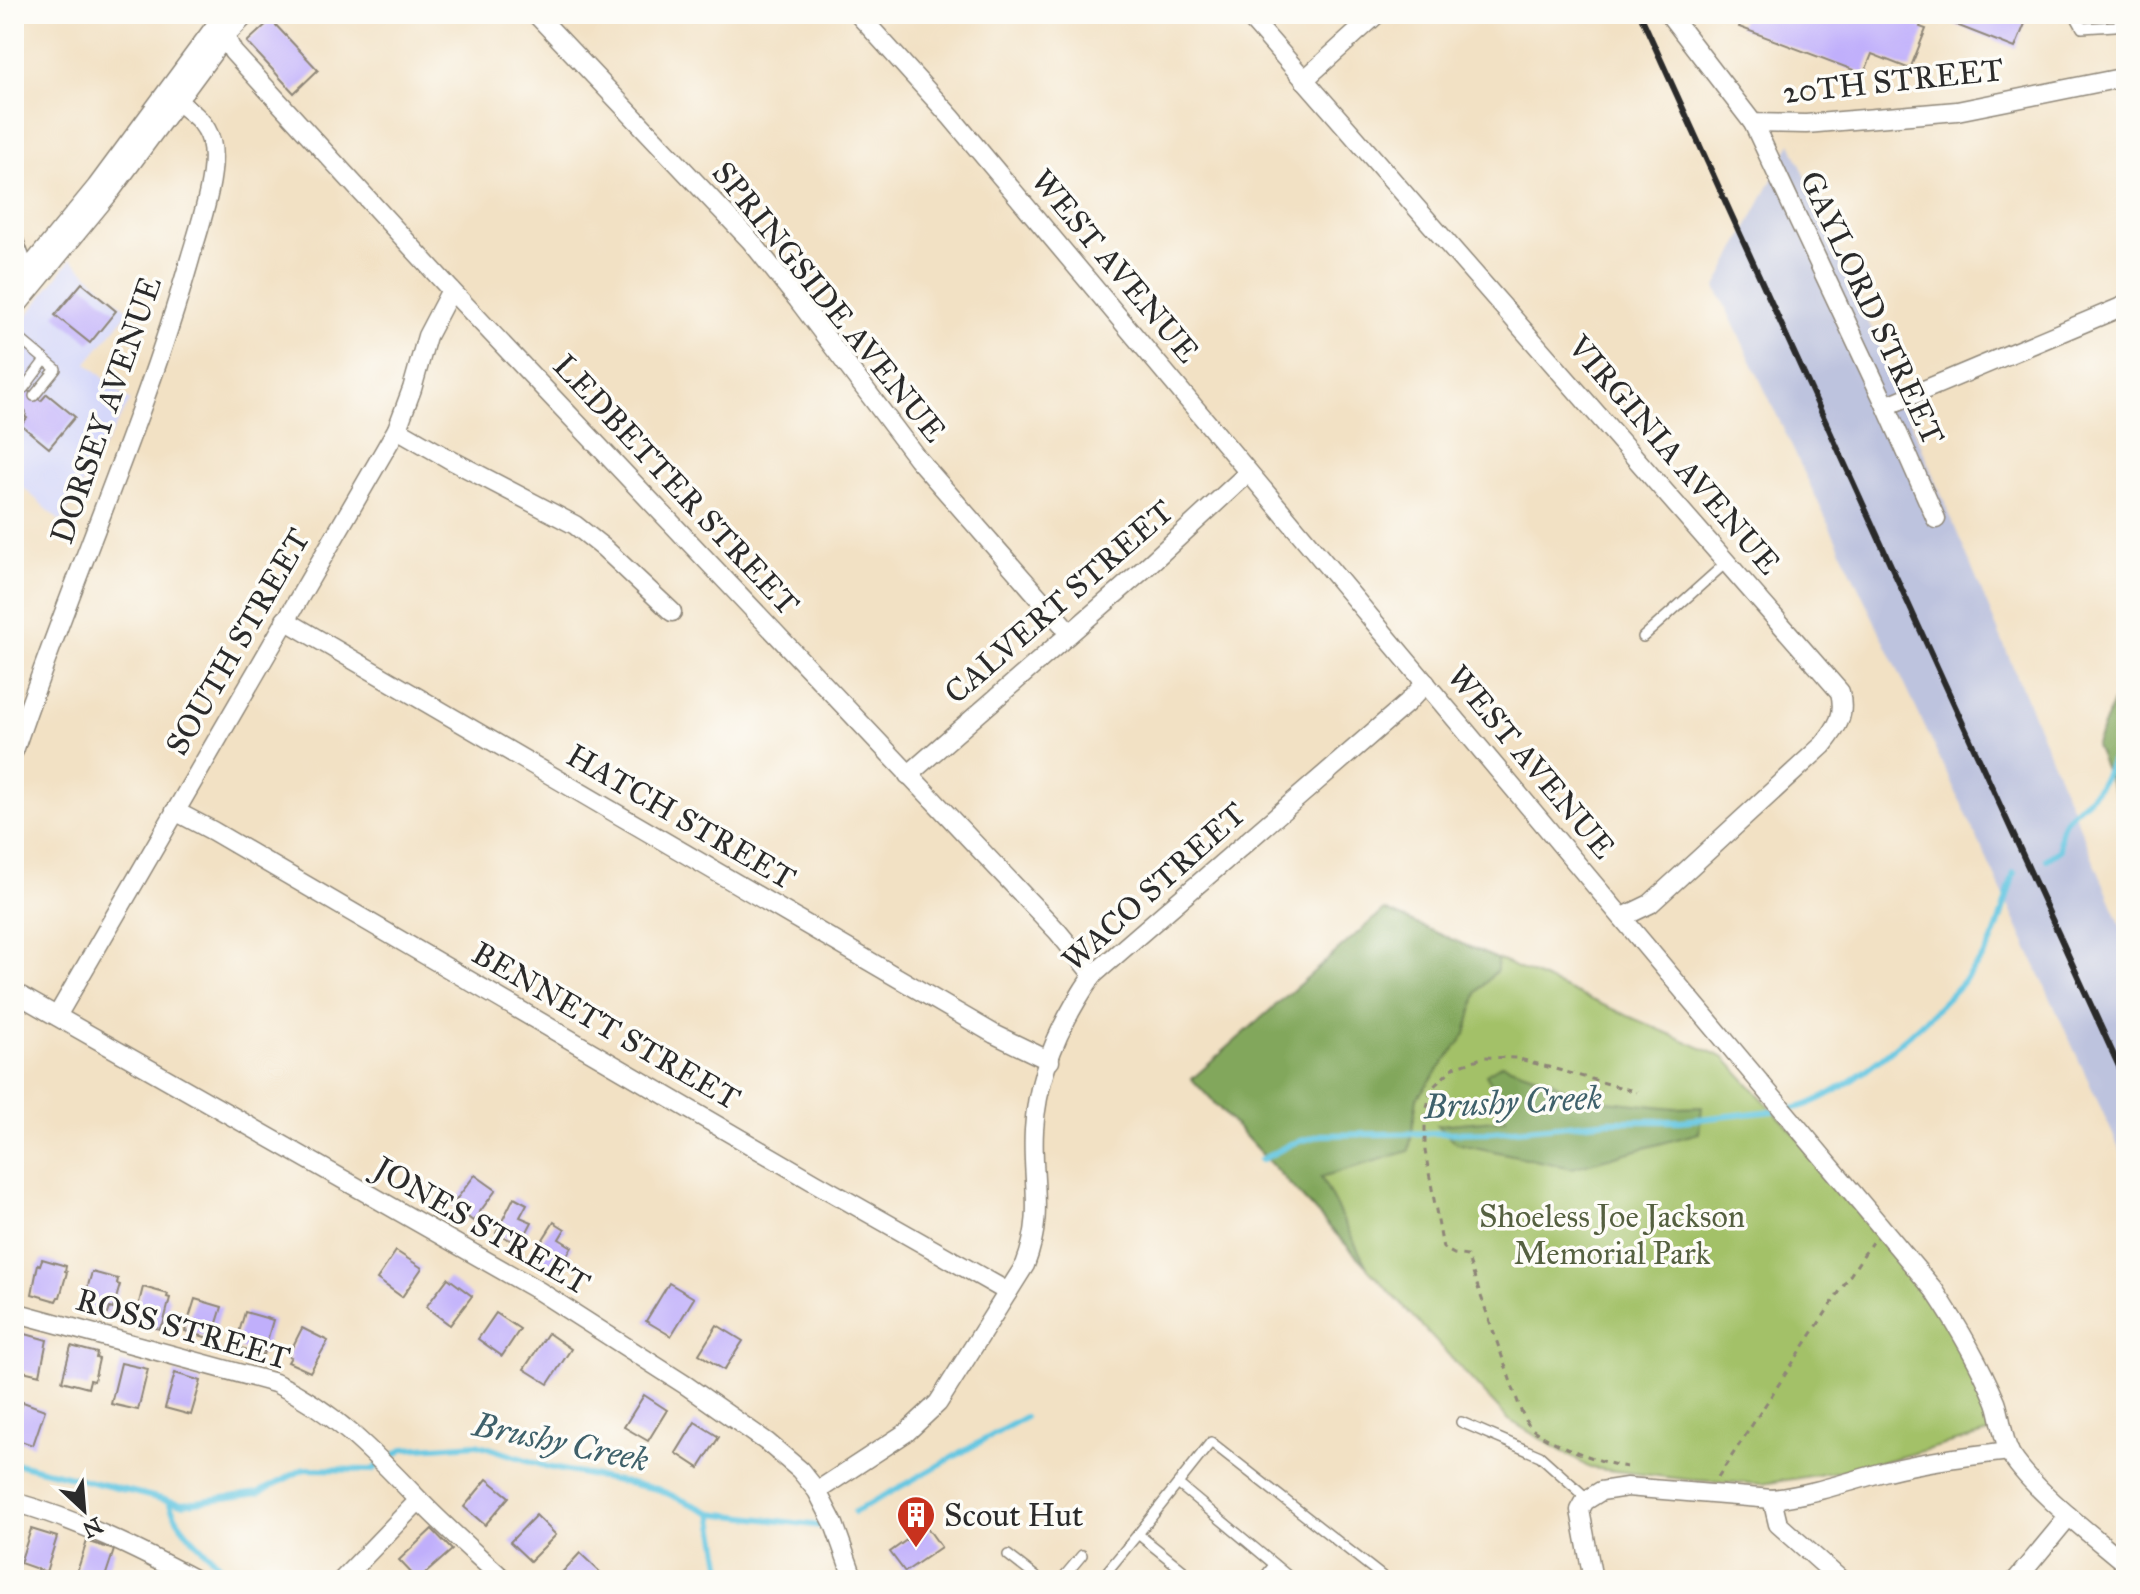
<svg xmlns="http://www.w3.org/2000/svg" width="2140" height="1594" font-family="'IM FELL Great Primer',serif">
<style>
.built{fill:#d5d8f9}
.industrial{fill:#bdc3de}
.green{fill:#a3c168;stroke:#67764a;stroke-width:2}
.forest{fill:#82a75c;stroke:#566944;stroke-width:2}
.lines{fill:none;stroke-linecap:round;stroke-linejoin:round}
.stream{stroke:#63c6e1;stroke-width:6}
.building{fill:#c0affb}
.lane-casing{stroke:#8e8678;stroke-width:12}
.street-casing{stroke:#8e8678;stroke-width:21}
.highway-casing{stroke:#8e8678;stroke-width:35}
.path{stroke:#8e8678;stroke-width:3;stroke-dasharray:6 6;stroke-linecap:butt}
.lane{stroke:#fff;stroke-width:9}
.street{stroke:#fff;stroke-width:18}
.highway{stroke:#fff;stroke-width:32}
.rail{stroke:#2b2b2b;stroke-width:6}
.labels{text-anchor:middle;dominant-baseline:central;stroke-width:7;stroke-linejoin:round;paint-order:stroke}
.street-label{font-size:32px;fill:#2b2b2b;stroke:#fdfcf7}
.park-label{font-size:32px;fill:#556040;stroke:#fdfcf7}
.poi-label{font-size:32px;fill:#2b2b2b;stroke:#fdfcf7;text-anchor:start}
.water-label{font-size:34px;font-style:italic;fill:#3f616b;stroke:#fdfcf7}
</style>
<rect width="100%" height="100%" fill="#fdfcf7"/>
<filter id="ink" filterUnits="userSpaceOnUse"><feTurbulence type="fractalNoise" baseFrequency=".0125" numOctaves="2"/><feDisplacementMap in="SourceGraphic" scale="16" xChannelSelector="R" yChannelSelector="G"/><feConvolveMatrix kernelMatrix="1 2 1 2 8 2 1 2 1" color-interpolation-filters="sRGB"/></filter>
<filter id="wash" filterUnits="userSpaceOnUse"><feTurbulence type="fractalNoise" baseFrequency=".006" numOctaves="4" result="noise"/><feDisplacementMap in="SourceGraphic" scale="32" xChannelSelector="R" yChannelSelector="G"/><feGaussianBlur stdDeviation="1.8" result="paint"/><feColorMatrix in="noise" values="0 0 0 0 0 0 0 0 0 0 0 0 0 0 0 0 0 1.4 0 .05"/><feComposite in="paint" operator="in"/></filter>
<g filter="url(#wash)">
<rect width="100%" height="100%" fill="#f2e1c4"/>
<polygon class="built" points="71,259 129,311 87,363 130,401 61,522 14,479 14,333"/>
<polygon class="industrial" points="1791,143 1889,369 2126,938 2126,1163 1969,820 1716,287"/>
<polygon class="green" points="1384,910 1725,1058 1805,1145 1923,1287 1955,1334 1983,1390 1989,1433 1859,1468 1762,1484 1691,1480 1590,1468 1509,1420 1192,1079"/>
<g class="forest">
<polygon points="2126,670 2126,800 2117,798 2095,746"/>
<polygon points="1384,910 1497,959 1497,970 1477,992 1466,1034 1417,1098 1409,1151 1321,1177 1367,1267 1192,1079"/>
<polygon points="1502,1064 1553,1082 1578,1098 1675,1108 1702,1107 1699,1133 1572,1168 1456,1143 1437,1125 1506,1119 1499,1096 1486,1074"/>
</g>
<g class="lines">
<g class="stream">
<path d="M2047,859L2060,850C2056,810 2084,811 2100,784C2111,767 2117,745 2126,726"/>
<path d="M1789,1109C1843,1104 1954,999 1985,954C1997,937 2007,895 2014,873"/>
<polyline points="1261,1160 1291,1144 1321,1135 1493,1132 1610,1121 1681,1121 1773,1111"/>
<polyline points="14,1463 182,1504 258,1493 304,1469 372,1470 404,1449 477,1444 548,1467 657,1489 712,1513 821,1526"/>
<path d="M169,1501C177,1530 205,1548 223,1570"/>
<polyline points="855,1512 1025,1417"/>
<polyline points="712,1513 724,1580"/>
</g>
</g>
<g id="blocks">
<g class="building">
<polygon points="1744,14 1933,14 1923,19 1920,27 1926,29 1910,69 1872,54 1864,74 1739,27"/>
<polygon points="1949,14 2029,14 2015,48 1946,21"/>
<polygon points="271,20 318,70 294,93 247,42"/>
<polygon points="82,283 116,311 90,343 55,315"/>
<polygon points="14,380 41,401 47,394 75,417 49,448 21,425 27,418 14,407"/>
<polygon points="475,1175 496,1190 473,1221 452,1205"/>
<polygon points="514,1197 527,1204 520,1217 532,1222 520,1245 496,1233"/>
<polygon points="554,1222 565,1229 559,1239 572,1247 556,1273 531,1258"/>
<polygon points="396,1251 422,1268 402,1297 377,1279"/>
<polygon points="42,1259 66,1266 65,1271 67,1272 60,1297 58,1297 56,1301 32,1294 38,1264 40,1265"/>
<polygon points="92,1272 118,1279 117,1284 120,1285 113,1309 110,1308 108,1314 82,1306"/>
<polygon points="448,1278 472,1296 450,1325 426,1307"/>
<polygon points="669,1283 694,1298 671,1336 646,1321"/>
<polygon points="143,1287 168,1294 167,1297 170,1298 163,1325 161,1325 160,1329 134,1323"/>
<polygon points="195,1299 222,1307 212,1339 185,1331"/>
<polygon points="245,1312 273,1320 263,1355 235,1346"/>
<polygon points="496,1313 520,1329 502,1356 478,1339"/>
<polygon points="717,1325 743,1341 724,1370 699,1354"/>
<polygon points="302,1328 328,1341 310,1372 288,1362 291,1357 288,1356"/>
<polygon points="22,1333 47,1340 40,1375 14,1369 14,1352 18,1338 21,1338"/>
<polygon points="548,1333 571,1349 548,1384 524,1369"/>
<polygon points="71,1346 97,1353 96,1358 99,1359 94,1381 90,1380 88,1388 62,1381"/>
<polygon points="121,1363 148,1369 138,1410 111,1404"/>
<polygon points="175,1373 201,1381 191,1415 165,1408"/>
<polygon points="644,1395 667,1410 648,1441 624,1427"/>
<polygon points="23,1402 45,1410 33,1445 14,1439 14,1429"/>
<polygon points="695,1422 719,1437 699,1468 676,1453"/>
<polygon points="487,1479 509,1497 485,1525 464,1507"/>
<polygon points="536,1515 556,1535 530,1561 510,1542"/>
<polygon points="926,1526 941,1547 905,1572 890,1552"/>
<polygon points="31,1529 57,1537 46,1572 20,1563"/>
<polygon points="432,1529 452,1550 418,1580 399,1560"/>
<polygon points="87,1541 114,1550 104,1580 91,1580 76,1575"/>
<polygon points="580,1553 600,1572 593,1580 555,1580"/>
</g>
</g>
</g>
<g filter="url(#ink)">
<use href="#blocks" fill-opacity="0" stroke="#8e8678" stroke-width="2"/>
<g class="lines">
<defs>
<g id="lane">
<polyline points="2079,14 2077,19 2082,28 2115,26 2126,21"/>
<polyline points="14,334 56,369 34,396"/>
<polyline points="14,354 23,342"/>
<polyline points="24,388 45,360"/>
<polyline points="14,421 21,413"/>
<polyline points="1643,637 1728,561"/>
<polyline points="1461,1422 1540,1456 1588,1499"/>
<polyline points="1178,1484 1293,1580"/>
<polyline points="1138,1534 1211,1442 1387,1580"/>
<polyline points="1008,1555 1040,1580"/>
<polyline points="1061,1580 1082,1555"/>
<polyline points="1100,1580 1138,1534 1195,1580"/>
<polyline points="1262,1580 1274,1565"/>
</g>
<g id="street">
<polyline points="536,14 750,240 798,300 917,458 1070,633"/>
<path d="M858,14L951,117L1934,1290C1958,1326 1979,1362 1996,1402C2002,1418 2002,1440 2011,1455C2035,1492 2092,1535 2126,1564"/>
<path d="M1247,14L1840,692C1846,716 1837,727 1823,745L1650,904L1623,917"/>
<polyline points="1669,14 1753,123 1806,124 1957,111 2126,77"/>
<polyline points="219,24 233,52 451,290 1058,932 1093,975"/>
<polyline points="1304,80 1377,14"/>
<polyline points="1753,123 1886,406 1936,519"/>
<polyline points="14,241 28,279"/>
<polyline points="1886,406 2126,305"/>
<polyline points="397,429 449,459 575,525 604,548 672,612"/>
<polyline points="285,620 994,1034 1050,1061"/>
<path d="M14,751C69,586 142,427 190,259C199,228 219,172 211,141C206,120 187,109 171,97"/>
<polyline points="908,775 1144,569 1248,473"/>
<polyline points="175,811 213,831 814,1182 1008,1292"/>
<polyline points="14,992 539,1291 687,1386 767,1442 800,1470 817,1491 834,1524 854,1580"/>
<polyline points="57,1016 397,429 412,389 427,336 451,290"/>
<path d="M14,1312L275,1383C333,1410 375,1454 418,1499C445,1527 475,1553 504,1580"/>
<path d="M817,1491L907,1432L938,1403L1025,1265C1045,1213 1031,1181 1034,1130C1037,1074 1062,1020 1093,975L1407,703L1426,683"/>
<path d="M1772,1499C1814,1494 1847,1482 1887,1471C1927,1461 1968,1456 2009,1451"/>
<path d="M14,1502C79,1520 137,1549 196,1580"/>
<polyline points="342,1580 419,1500"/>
<polyline points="1593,1580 1580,1510 1585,1501 1601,1491 1627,1487 1772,1499 1778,1524 1841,1580"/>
<polyline points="2016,1580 2069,1516"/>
</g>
<polyline id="highway" points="14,298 102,191 221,30 237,14"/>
</defs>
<use href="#lane" class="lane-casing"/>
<use href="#street" class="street-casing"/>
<use href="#highway" class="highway-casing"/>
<g class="path">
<path d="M1627,1467C1604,1464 1548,1443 1531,1428C1527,1424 1524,1416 1521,1411L1467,1256L1454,1254L1443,1248L1425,1151V1118L1431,1089L1454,1067L1485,1057L1516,1058L1637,1092"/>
<polyline points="1718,1477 1872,1242"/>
</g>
<use href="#lane" class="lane"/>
<use href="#street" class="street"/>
<use href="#highway" class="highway"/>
<polyline class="rail" points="1640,14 2126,1082"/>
</g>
</g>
<defs>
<symbol id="building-pin" viewBox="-11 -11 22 30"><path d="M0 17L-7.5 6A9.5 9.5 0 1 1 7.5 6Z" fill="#c8321e" stroke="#fdfcf7"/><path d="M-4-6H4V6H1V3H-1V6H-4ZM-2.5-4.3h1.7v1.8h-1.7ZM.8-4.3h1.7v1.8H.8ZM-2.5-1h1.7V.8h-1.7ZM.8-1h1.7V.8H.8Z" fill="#fff"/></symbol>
</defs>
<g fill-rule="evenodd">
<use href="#building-pin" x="894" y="1493" width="44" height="60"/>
</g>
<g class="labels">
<g class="street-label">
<text transform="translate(1893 81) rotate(-6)">20TH STREET</text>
<text transform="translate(1115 266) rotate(50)">WEST AVENUE</text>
<text transform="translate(829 302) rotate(51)">SPRINGSIDE AVENUE</text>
<text transform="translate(1872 308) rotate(65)">GAYLORD STREET</text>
<text transform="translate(106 410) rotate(-71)">DORSEY AVENUE</text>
<text transform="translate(1674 455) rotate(49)">VIRGINIA AVENUE</text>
<text transform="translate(676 485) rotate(47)">LEDBETTER STREET</text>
<text transform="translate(1059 602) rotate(-41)">CALVERT STREET</text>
<text transform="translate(238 642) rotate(-60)">SOUTH STREET</text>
<text transform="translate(1531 762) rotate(50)">WEST AVENUE</text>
<text transform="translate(681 817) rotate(30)">HATCH STREET</text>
<text transform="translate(1154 887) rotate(-42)">WACO STREET</text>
<text transform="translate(606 1026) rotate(30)">BENNETT STREET</text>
<text transform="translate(482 1226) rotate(30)">JONES STREET</text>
<text transform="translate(183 1329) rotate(16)">ROSS STREET</text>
</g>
<g class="park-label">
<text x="1612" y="1216">Shoeless Joe Jackson<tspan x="1612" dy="37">Memorial Park</tspan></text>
</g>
<g class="poi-label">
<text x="944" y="1515">Scout Hut</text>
</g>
<g class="water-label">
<text transform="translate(1513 1102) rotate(-3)">Brushy Creek</text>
<text transform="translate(561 1442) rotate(12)">Brushy Creek</text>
</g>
</g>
<rect width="2140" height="1594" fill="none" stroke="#fdfcf7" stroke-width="48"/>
<g transform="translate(84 1510) rotate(154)" stroke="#fdfcf7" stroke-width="6" paint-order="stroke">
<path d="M0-6L14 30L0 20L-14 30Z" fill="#2b2b2b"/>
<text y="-12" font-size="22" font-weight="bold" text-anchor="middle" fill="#2b2b2b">N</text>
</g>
</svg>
